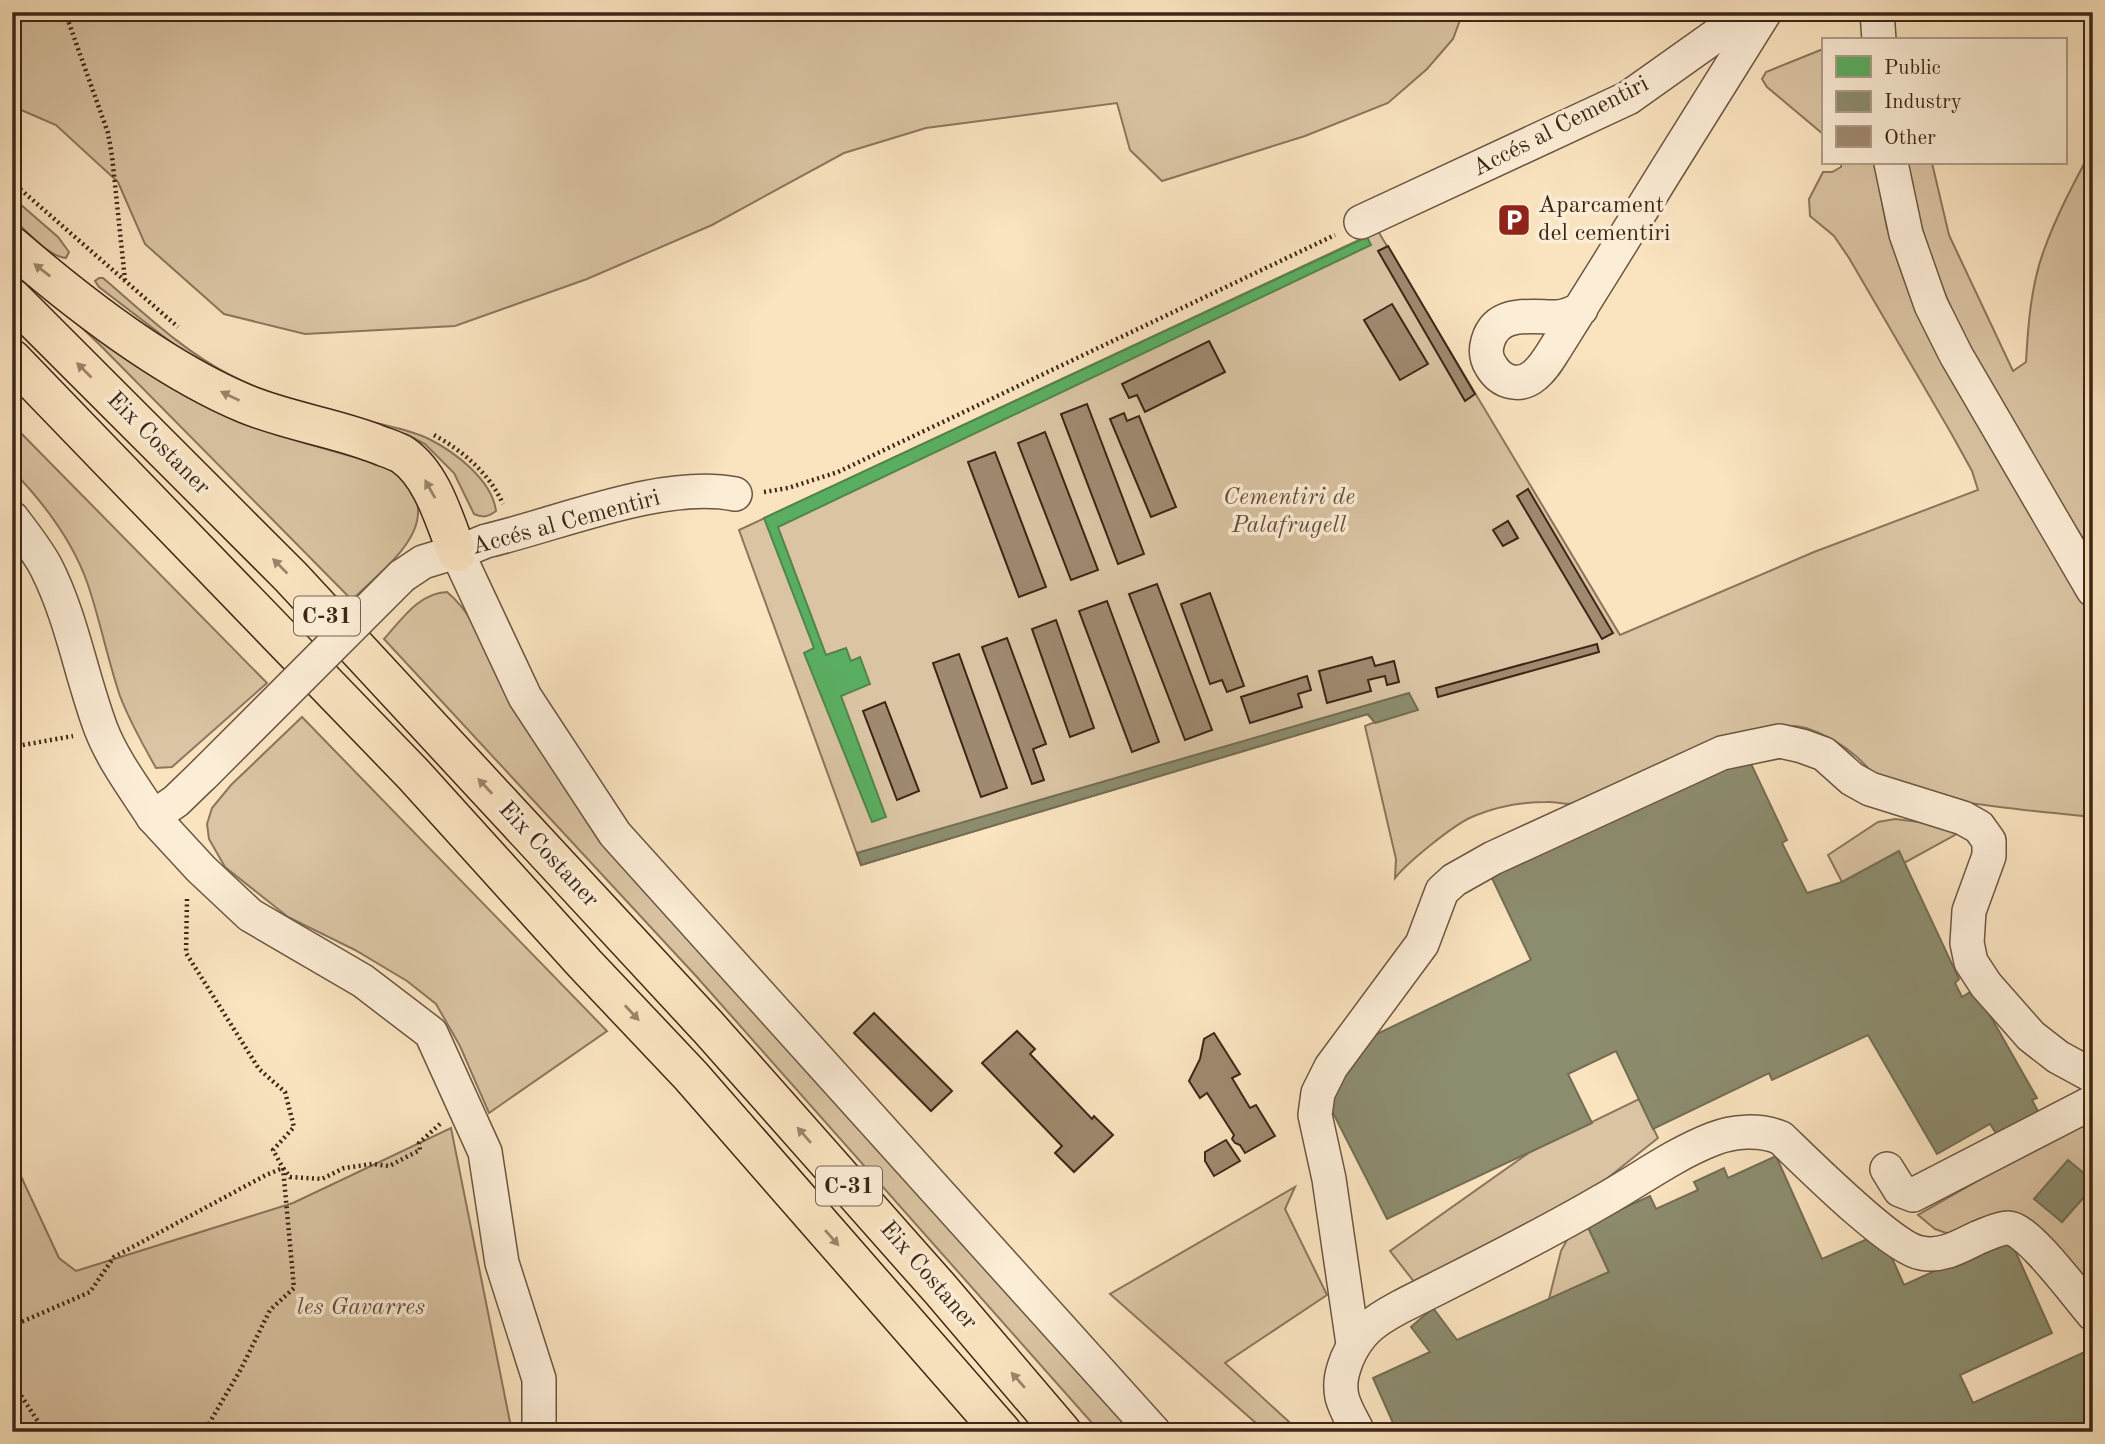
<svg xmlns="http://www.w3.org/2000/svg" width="2105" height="1444" font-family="'Old Standard TT',serif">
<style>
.green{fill:#dac4a3;stroke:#8c755d;stroke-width:2}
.public{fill:#5aae61;stroke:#51854b;stroke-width:2}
.industry{fill:#8c8c6e;stroke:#746d54;stroke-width:2}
.building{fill:#9f896f;stroke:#3d2617;stroke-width:2}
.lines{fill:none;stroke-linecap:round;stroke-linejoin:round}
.minor-casing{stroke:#6c5641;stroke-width:36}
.highway-casing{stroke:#3d2617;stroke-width:41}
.path{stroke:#3d2617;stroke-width:4.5;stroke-dasharray:2 3.5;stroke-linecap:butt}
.minor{stroke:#fcedd6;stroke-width:33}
.highway{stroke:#fae4c0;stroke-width:38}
.minor-bridge-casing{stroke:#6c5641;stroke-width:36;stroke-linecap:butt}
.minor-bridge{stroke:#fcedd6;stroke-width:33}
.oneway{fill:#9c856c}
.labels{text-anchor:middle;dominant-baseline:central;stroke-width:7;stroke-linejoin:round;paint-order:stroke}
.shield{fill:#fcedd6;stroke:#766250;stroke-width:2}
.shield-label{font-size:23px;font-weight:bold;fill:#3d2617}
.street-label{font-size:24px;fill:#3d2617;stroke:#fcedd6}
.poi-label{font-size:24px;fill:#3d2617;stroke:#fcedd6;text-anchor:start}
.park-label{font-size:24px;font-style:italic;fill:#644e3a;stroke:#fcedd6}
</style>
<rect width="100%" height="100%" fill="#fae4c0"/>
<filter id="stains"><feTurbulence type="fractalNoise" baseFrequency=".00286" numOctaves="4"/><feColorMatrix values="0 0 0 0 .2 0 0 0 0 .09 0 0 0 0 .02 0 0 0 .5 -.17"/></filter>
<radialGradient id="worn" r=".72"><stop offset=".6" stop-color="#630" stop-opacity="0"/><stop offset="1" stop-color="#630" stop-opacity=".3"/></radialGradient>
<g class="green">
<polygon points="12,12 1463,12 1453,39 1427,69 1388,103 1305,136 1162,181 1130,150 1117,103 926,128 844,153 712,225 587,279 455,326 305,334 224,314 145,244 118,182 56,125 12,106"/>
<polygon points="1823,49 1823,134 1767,87 1762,79 1766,72"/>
<path d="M2093,147V555C2019,433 1928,308 1908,163H1932L1949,235L2013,371L2026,362C2028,325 2031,285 2044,250C2057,214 2075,181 2093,147Z"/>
<path d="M1841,163H1875L1887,228L1904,279L1922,317L1982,430L2093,619V823L2083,816C2018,809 1951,805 1890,783C1875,778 1868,767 1857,757C1843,745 1825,734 1806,728C1746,712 1638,784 1578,803C1568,806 1556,801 1546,802C1522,802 1496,807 1474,816C1454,824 1408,862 1395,878L1396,859L1365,726L1375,722L1367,714L861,865L739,530L1378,231L1620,635L1814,552L1978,490L1972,471L1951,433L1849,258L1834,236L1810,216L1809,199L1823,172H1832L1841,167Z"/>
<path d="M12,197L58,237L69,252L66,258C47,256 26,230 12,218Z"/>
<path d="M16,265L233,418L277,435L396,469C452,521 389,563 352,600L100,345Z"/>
<path d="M99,278H103C143,312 183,351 230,375C274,398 325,410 372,422C391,427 412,430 429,439C455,452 492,480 496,511C488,517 483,518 474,514L454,473L425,444L408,435L344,419L230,379L180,349L99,287L95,281Z"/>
<path d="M12,424L267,683L172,767L156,768C143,745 129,720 120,696C107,658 100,619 87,582C72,540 43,502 12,470Z"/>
<path d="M447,592C476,615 499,672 517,705L1138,1432H1100L696,976L384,639C402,619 419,593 447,592Z"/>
<polygon points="302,717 607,1031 489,1113 460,1046 436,1004 407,981 355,950 288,917 225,867 209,839 207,824 212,808 231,785"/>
<polygon points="1895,819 1952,826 1957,834 1904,863 1842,882 1828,855 1878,822"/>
<polygon points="1639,1099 1658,1138 1585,1196 1415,1283 1390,1251 1530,1152"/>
<polygon points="2093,1115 2093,1291 2041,1229 1949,1234 1935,1229 1918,1215"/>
<polygon points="451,1128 512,1432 12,1432 12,1162 19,1172 59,1258 76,1271 293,1203"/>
<polygon points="1295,1187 1285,1209 1327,1295 1225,1363 1300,1432 1266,1432 1110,1294"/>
<polygon points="1587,1225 1609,1272 1549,1299 1561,1251 1568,1238"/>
</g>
<polygon class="public" points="1367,237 1371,245 778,527 826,655 846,648 851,661 860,657 870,684 841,696 886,817 872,822 804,653 814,648 764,518"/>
<g class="industry">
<polygon points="1409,693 1418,710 1375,723 1368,714 861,865 857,853"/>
<polygon points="1745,751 1787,840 1782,843 1807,893 1842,882 1899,851 1959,979 1955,983 1962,997 1975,989 2037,1098 2032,1100 2040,1115 1999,1138 1990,1124 1937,1154 1868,1035 1772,1080 1769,1073 1653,1129 1616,1051 1568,1074 1592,1123 1387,1219 1330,1107 1354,1045 1531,960 1489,872"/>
<polygon points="1776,1156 1822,1259 1881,1233 1904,1285 2009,1237 2052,1333 1960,1375 1973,1403 2089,1350 2093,1357 2093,1432 1900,1432 1898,1428 1890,1432 1397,1432 1373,1378 1430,1352 1411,1327 1433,1308 1457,1340 1609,1272 1587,1225 1650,1196 1656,1209 1698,1190 1694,1182 1724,1168 1728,1178"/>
<polygon points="2068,1160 2093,1181 2093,1187 2062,1222 2034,1199"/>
</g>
<g class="building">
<polygon points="1388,246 1475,394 1465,401 1378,251"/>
<polygon points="1392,304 1428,364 1400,380 1364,320"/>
<polygon points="1209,341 1225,372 1145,412 1137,395 1129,398 1122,384"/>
<polygon points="1087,404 1144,554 1118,564 1061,414"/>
<polygon points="1124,413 1127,421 1139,416 1176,507 1151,517 1110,419"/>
<polygon points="1045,432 1098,570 1071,580 1018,443"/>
<polygon points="995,452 1046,587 1019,597 968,462"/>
<polygon points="1528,489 1613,633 1602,639 1517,496"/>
<polygon points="1508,521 1518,538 1503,546 1493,530"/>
<polygon points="1157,584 1212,730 1185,740 1129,594"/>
<polygon points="1210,593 1244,686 1227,692 1222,680 1210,684 1181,604"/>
<polygon points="1107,601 1159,742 1132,752 1079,611"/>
<polygon points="1056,620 1094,728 1070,737 1032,629"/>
<polygon points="1007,638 1046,744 1033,749 1044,780 1032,784 982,647"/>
<polygon points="1597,644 1599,652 1438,697 1436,688"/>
<polygon points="959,654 1007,788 981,797 933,663"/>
<polygon points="1372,657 1375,666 1394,661 1399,682 1387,685 1385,676 1368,680 1371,691 1327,703 1319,671"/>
<polygon points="1307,676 1311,690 1298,694 1302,707 1250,723 1241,697"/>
<polygon points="885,702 919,791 897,800 863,711"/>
<polygon points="874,1013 952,1091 931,1111 854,1033"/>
<polygon points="1017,1031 1035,1049 1030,1054 1092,1119 1094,1116 1113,1135 1074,1172 1055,1153 1062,1146 982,1063"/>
<polygon points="1214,1033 1240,1074 1232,1078 1250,1108 1256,1105 1275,1136 1245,1153 1240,1145 1235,1143 1232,1139 1234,1135 1207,1093 1200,1098 1189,1081 1200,1059 1204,1039"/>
<polygon points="1226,1140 1240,1161 1214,1176 1205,1161 1205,1152"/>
</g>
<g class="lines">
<defs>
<g id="minor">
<polyline points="1877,12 1879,40"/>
<polyline points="1891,163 1906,234 1931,305 1956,355 2093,590"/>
<polyline points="1361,222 1628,98 1749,12"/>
<path d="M1581,309C1573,313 1565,317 1556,317C1531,317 1497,310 1488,341C1485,351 1486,358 1491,366C1501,383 1520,388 1535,375C1546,366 1552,353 1560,341C1575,317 1590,293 1605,269C1658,183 1711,98 1765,12"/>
<path d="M12,518C24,534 37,550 46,567C72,618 81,676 101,729C113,760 135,789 153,817L176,801L205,773"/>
<polyline points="457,552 525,697 615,834 1154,1432"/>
<path d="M402,576L423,562L469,548L486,541C559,524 662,480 735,494"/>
<polyline points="153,817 201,869 250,915 363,981 431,1033 485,1152 502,1263 539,1379 539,1432"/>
<polyline points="1887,1169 1900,1190 1913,1195 2093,1102"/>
<polyline points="1353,1344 1329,1179 1315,1115 1318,1093 1331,1067 1422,944 1442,891 1454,880 1493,858 1722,753 1780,741 1802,746 1824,754 1852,779 1870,789 1963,818 1979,827 1989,841 1989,856 1969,911 1967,943 1971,962 1986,985 2031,1036 2058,1057 2093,1076"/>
<path d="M1358,1432C1352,1420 1345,1409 1342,1397C1339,1383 1342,1372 1347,1359C1359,1331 1374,1321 1400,1307C1467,1273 1535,1240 1600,1202C1638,1181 1672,1155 1713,1139C1733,1131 1760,1129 1781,1138C1805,1161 1893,1249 1921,1253C1942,1257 1959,1247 1977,1238C1986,1235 1998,1228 2008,1228C2027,1227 2078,1297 2093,1314"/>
</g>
<g id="highway">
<path d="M12,246C79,304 164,370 246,404C287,421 332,427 374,443C383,447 395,450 403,455C433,476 444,520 457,552"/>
<polyline points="12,298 291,577 708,1027 941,1290 1062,1432"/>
<polyline points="12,359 414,775 585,964 691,1076 1002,1432"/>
</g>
</defs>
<use href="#minor" class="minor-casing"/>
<use href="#highway" class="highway-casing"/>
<g class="path">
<polyline points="65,12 108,133 112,156 125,280"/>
<polyline points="12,182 178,327"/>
<path d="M434,435C463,451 489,473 503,504"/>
<polyline points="764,492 788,488 838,472 1335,235"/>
<polyline points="12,747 73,736"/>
<polyline points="187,899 186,953 259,1069 285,1092 294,1127 273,1150 283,1168 294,1288 270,1310 241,1369 204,1432"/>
<polyline points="12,1326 90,1292 114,1257 266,1175 283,1168 290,1177 322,1179 344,1168 372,1164 389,1166 420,1150 419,1143 441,1123"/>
<polyline points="12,1382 45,1432"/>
</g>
<use href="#minor" class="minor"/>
<use href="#highway" class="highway"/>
<defs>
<polyline id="minor-bridge" points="205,773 402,576"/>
</defs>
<use href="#minor-bridge" class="minor-bridge-casing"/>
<use href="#minor-bridge" class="minor-bridge"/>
</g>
<defs><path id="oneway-solid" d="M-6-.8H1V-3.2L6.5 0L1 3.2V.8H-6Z" transform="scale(1.75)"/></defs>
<g class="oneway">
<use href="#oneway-solid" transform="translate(42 270) rotate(-142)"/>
<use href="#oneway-solid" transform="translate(84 370) rotate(-135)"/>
<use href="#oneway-solid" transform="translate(230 396) rotate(-154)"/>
<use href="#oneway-solid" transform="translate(430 489) rotate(-119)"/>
<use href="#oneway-solid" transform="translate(280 566) rotate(-135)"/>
<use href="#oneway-solid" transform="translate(485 786) rotate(-133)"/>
<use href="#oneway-solid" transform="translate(632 1013) rotate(47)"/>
<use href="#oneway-solid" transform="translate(804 1135) rotate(-131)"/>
<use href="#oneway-solid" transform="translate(832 1238) rotate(49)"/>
<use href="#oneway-solid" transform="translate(1018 1380) rotate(-131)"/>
</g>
<defs>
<symbol id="parking-square" viewBox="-11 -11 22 22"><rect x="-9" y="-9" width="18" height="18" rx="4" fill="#8f2418" stroke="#fcedd6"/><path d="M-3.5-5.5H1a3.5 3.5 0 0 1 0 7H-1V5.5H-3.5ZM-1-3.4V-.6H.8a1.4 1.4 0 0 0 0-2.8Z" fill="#fff"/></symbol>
</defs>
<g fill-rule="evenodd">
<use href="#parking-square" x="1495" y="201" width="38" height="38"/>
</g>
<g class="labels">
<g class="shield">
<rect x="294" y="596.5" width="66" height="39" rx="5"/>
<rect x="816" y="1166.5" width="66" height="39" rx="5"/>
</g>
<g class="shield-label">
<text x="327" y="616">C-31</text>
<text x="849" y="1186">C-31</text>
</g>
<g class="street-label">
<text transform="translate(1561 127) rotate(-27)">Accés al Cementiri</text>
<text transform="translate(158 444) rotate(45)">Eix Costaner</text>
<text transform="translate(566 523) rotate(-15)">Accés al Cementiri</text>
<text transform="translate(548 855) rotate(47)">Eix Costaner</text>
<text transform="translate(928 1276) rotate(49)">Eix Costaner</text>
</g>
<g class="poi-label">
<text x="1538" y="206">Aparcament<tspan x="1538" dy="28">del cementiri</tspan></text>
</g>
<g class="park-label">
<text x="1289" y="498">Cementiri de<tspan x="1289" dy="28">Palafrugell</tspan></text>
<text x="361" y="1308">les Gavarres</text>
</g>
</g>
<rect width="2105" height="1444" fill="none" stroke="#fae4c0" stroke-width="42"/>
<rect x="14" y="14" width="2077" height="1416" fill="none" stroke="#3d2617" stroke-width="3.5"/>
<rect x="21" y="21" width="2063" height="1402" fill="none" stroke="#3d2617" stroke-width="2"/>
<rect x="1822" y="38" width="245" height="126" fill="#fcedd6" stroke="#b09d8a" stroke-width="2"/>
<rect x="1836" y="56" width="35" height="21" fill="#5aae61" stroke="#b09d8a" stroke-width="2"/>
<text x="1884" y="74" font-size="21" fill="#3d2617">Public</text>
<rect x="1836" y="91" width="35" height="21" fill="#8c8c6e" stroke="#b09d8a" stroke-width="2"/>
<text x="1884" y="108" font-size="21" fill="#3d2617">Industry</text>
<rect x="1836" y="126" width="35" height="21" fill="#9f896f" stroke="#b09d8a" stroke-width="2"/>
<text x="1884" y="144" font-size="21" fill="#3d2617">Other</text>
<rect width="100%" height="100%" filter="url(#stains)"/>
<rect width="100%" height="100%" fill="url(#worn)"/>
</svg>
